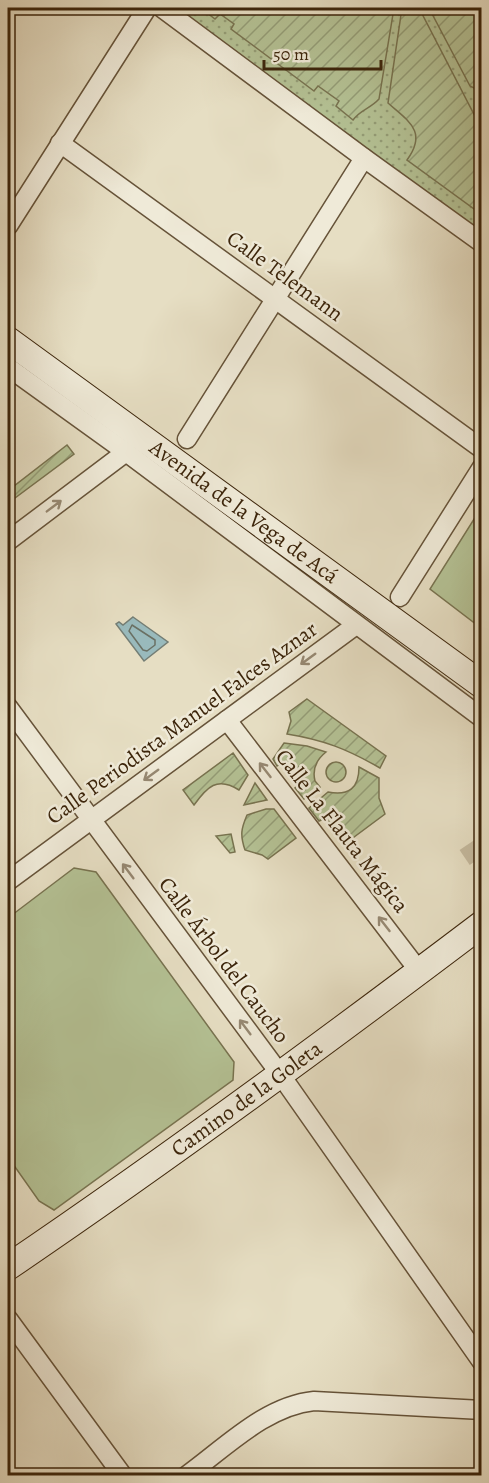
<svg xmlns="http://www.w3.org/2000/svg" width="489" height="1483" font-family="Alegreya,serif">
<style>
.grass{fill:#b4c194;stroke:#787350;stroke-width:1.5}
.park{fill:url(#park-dots);stroke:#787350;stroke-width:1.5}
.garden{fill:url(#garden-furrows);stroke:#787350;stroke-width:1.5}
.water{fill:#99babc;stroke:#747e75;stroke-width:1.5}
.lines{fill:none;stroke-linecap:round;stroke-linejoin:round}
.shore{stroke:#6a7064;stroke-width:1.5}
.street-tunnel{stroke:#c4b99e;stroke-width:18;stroke-dasharray:18 9;stroke-linecap:butt}
.street-casing{stroke:#665339;stroke-width:21}
.secondary-casing{stroke:#3c250b;stroke-width:28}
.street{stroke:#efead8;stroke-width:18}
.secondary{stroke:#efead8;stroke-width:26}
.oneway{stroke:#968872}
.labels{text-anchor:middle;dominant-baseline:central;stroke-width:5;stroke-linejoin:round;paint-order:stroke}
.street-label{font-size:22px;fill:#3c250b;stroke:#efead8}
</style>
<defs>
<pattern id="park-dots" width="8" height="8" patternUnits="userSpaceOnUse" patternTransform="scale(1.5)"><rect width="8" height="8" fill="#b4c194"/><path d="M2 2h.1M6 6h.1" fill="none" stroke="#949d77" stroke-width="1.8" stroke-linecap="round"/></pattern>
<pattern id="garden-furrows" width="10" height="10" patternUnits="userSpaceOnUse" patternTransform="scale(1.5)"><rect width="10" height="10" fill="#b4c194"/><path d="M-1 1l2-2M0 10L10 0M9 11l2-2" fill="none" stroke="#949d77"/></pattern>
</defs>
<rect width="100%" height="100%" fill="#e6dec3"/>
<filter id="stains"><feTurbulence type="fractalNoise" baseFrequency=".00333" numOctaves="4"/><feColorMatrix values="0 0 0 0 .2 0 0 0 0 .09 0 0 0 0 .02 0 0 0 .5 -.17"/></filter>
<radialGradient id="worn" r=".72"><stop offset=".6" stop-color="#630" stop-opacity="0"/><stop offset="1" stop-color="#630" stop-opacity=".3"/></radialGradient>
<g class="grass">
<polygon points="481,508 481,628 430,589"/>
<polygon points="74,868 96,872 234,1062 233,1080 54,1210 39,1201 8,1157 8,918"/>
</g>
<polygon class="park" points="176,8 481,8 481,233"/>
<g class="garden">
<path d="M209,8H394L379,99C370,109 361,109 353,120L336,106L339,101L318,86L314,91L231,29L234,24L220,14L215,19L206,12Z"/>
<path d="M402,8H419L481,128V214L407,160C428,131 408,121 388,103Z"/>
<polygon points="429,8 481,8 481,89 476,89 470,86"/>
<polygon points="67,445 74,454 15,498 9,490"/>
<path d="M307,699L386,756L380,768C347,749 324,740 287,734L291,721L289,712Z"/>
<path d="M284,743L307,746L326,752C316,760 312,769 315,781L320,787L304,799L295,788L302,783L285,761L277,766L273,759Z"/>
<path d="M233,753L248,775L239,790C217,776 207,787 194,805L183,790Z"/>
<circle cx="336" cy="772" r="10"/>
<path d="M359,767L379,778V798L385,814L346,843L326,818L319,821L309,808L328,792C349,796 359,788 359,767Z"/>
<polygon points="255,783 267,800 244,805"/>
<path d="M266,809H274L296,838L268,859L262,855L245,850C240,835 241,829 247,815Z"/>
<polygon points="231,834 235,852 230,853 216,836"/>
</g>
<polygon class="water" points="133,617 168,642 144,661 116,624 119,622 123,625"/>
<g class="lines">
<polygon class="shore" points="132,625 155,640 155,645 147,651 143,650 129,631"/>
<polyline class="street-tunnel" points="467,845 482,867"/>
<defs>
<g id="street">
<polyline points="162,8 364,158 482,243"/>
<polyline points="60,143 482,449"/>
<polyline points="8,226 147,8"/>
<polyline points="8,367 126,452 482,718"/>
<polyline points="187,439 364,158"/>
<polyline points="8,541 126,452"/>
<polyline points="400,597 482,467"/>
<polyline points="8,707 280,1074 482,1362"/>
<polyline points="227,720 419,971"/>
<polyline points="8,881 356,625"/>
<polyline points="8,1319 123,1476"/>
<path d="M186,1476C225,1448 265,1406 314,1401L482,1410"/>
</g>
<g id="secondary">
<path id="s1" d="M8,340L482,685"/>
<path id="s2" d="M8,1267C169,1158 326,1042 482,924"/>
</g>
</defs>
<use href="#street" class="street-casing"/>
<use href="#secondary" class="secondary-casing"/>
<use href="#street" class="street"/>
<use href="#secondary" class="secondary"/>
</g>
<defs><path id="oneway-shaft" d="M-6 0H5M1.5-3L5.5 0L1.5 3" fill="none" stroke-width="1.6" stroke-linecap="round" stroke-linejoin="round" transform="scale(1.5)"/></defs>
<g class="oneway">
<use href="#oneway-shaft" transform="translate(54 506) rotate(-37)"/>
<use href="#oneway-shaft" transform="translate(308 659) rotate(144)"/>
<use href="#oneway-shaft" transform="translate(265 770) rotate(-128)"/>
<use href="#oneway-shaft" transform="translate(151 775) rotate(144)"/>
<use href="#oneway-shaft" transform="translate(128 871) rotate(-127)"/>
<use href="#oneway-shaft" transform="translate(384 924) rotate(-128)"/>
<use href="#oneway-shaft" transform="translate(245 1027) rotate(-127)"/>
</g>
<g class="labels">
<g class="street-label">
<text transform="translate(285 276) rotate(36)">Calle Telemann</text>
<text stroke="none"><textPath href="#s1" startOffset="292">Avenida de la Vega de Acá</textPath></text>
<text transform="translate(182 723) rotate(-36)">Calle Periodista Manuel Falces Aznar</text>
<text transform="translate(342 831) rotate(52)">Calle La Flauta Mágica</text>
<text transform="translate(224 960) rotate(53)">Calle Árbol del Caucho</text>
<text stroke="none"><textPath href="#s2" startOffset="292">Camino de la Goleta</textPath></text>
</g>
</g>
<rect width="489" height="1483" fill="none" stroke="#e6dec3" stroke-width="30"/>
<rect x="9" y="9" width="471" height="1465" fill="none" stroke="#3c250b" stroke-width="3"/>
<rect x="15" y="15" width="459" height="1453" fill="none" stroke="#3c250b" stroke-width="1.5"/>
<path d="M264 60v9h117v-9" fill="none" stroke="#3c250b" stroke-width="3"/>
<text x="273" y="60" font-size="18" fill="#3c250b" stroke="#efead8" stroke-width="4.5" paint-order="stroke">50 m</text>
<rect width="100%" height="100%" filter="url(#stains)"/>
<rect width="100%" height="100%" fill="url(#worn)"/>
</svg>
